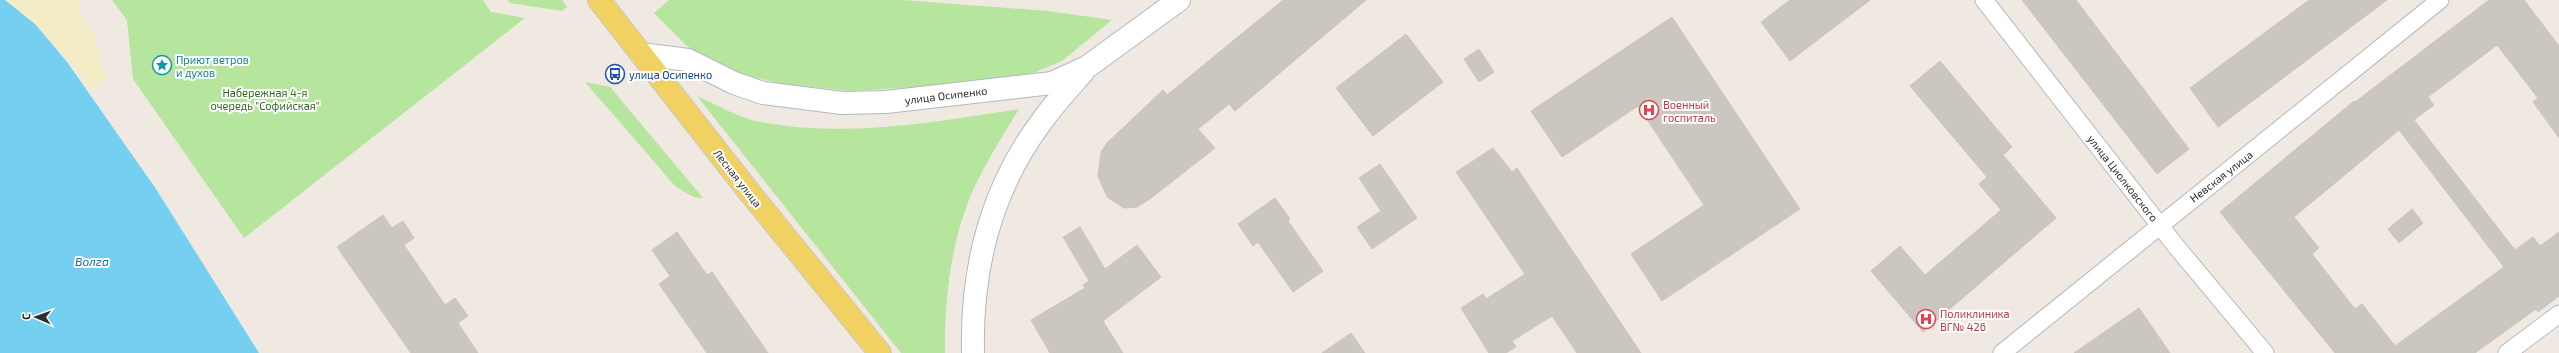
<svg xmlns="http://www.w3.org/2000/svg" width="2559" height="353" font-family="'Exo 2',sans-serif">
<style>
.green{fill:#b6e59e}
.sand{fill:#f3ecc5}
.water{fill:#75cff0}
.building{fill:#cbc7bf;stroke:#cbc5ba;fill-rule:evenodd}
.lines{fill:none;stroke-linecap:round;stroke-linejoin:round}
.street-casing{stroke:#b4b7c1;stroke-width:19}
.secondary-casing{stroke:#b4b7c1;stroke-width:24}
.primary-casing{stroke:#c9c9c9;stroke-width:24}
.street{stroke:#fff;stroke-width:17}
.secondary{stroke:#fff;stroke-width:22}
.primary{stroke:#f2d163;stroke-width:22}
.labels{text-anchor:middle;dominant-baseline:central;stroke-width:4;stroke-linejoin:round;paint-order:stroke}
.culture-label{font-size:11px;fill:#0d838f;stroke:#fff;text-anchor:start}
.transit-label{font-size:11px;fill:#164399;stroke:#fff;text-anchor:start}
.park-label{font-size:11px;fill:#2c6e1b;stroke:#fff}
.street-label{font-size:11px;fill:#2e2e2e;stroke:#fff}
.health-label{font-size:11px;fill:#be3a42;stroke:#fff;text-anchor:start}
.water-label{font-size:12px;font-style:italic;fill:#0d6fa3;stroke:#fff}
</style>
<rect width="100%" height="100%" fill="#efe9e1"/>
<g class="green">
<polygon points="112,0 483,0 491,12 525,18 244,238 133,79 127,20"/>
<polygon points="507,0 562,0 567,7 562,11 510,3"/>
<polygon points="669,0 902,0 1048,11 1112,20 1062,61 1033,73 945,85 852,91 783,84 735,73 713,65 686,45 654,13"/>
<polygon points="585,82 610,87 703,198 694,197 676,187"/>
<path d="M697,96C715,104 735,116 756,121C843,139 932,122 1019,109C1007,129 994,149 983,170C953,224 944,292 945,353H901Z"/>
</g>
<path class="sand" d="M5,0H80L79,13L97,37L95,44L100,54L99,64L107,77L92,90C67,55 38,27 5,0Z"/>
<polygon class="water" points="0,0 5,0 35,24 67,62 156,189 259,353 0,353"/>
<g class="building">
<polygon points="1283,0 1366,0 1235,111 1229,104 1198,129 1215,148 1150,199 1137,207 1124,208 1107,197 1098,176 1101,152 1107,143 1163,90 1167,95"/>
<polygon points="1790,0 1870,0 1790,61 1761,22"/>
<polygon points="2022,0 2076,0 2189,149 2157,174"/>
<polygon points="2309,0 2387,0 2218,127 2190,88"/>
<path d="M2489,0H2524L2559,46V138L2533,102L2538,98L2497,45L2428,97L2434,105L2414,120L2515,250L2533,237L2540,246L2559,232V296L2538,312L2536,309L2475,353H2335L2220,212L2354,101L2355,102ZM2399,130L2504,267L2395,346L2362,304L2355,309L2312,254L2319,248L2294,217Z"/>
<polygon points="1672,17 1800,209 1662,301 1631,254 1704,205 1638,106 1562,157 1531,111"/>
<polygon points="1406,34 1443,82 1373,136 1336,88"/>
<polygon points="1479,49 1494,72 1479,82 1464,59"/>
<polygon points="1940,61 2012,147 2003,155 2056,218 1923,332 1871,271 1900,246 1925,275 2001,210 1979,184 1987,177 1910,86"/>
<polygon points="1493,148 1512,172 1517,168 1641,353 1577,353 1552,316 1512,341 1516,347 1506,353 1489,353 1461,308 1483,294 1486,299 1525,274 1456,172"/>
<polygon points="1380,164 1417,218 1372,249 1357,227 1381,211 1359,178"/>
<polygon points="1275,198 1290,219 1288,221 1323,271 1293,292 1258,242 1253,246 1238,224"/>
<polygon points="2412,209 2423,223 2399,243 2388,229"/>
<polygon points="383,215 392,228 403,221 414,238 404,245 445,305 455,298 468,316 458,323 478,353 411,353 337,247"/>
<polygon points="1080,227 1105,269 1137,245 1161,277 1103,321 1123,353 1050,353 1031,320 1085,288 1083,285 1089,281 1063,237"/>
<polygon points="677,232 707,275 712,272 768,353 707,353 659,284 670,276 652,250"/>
<polygon points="2139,308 2170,353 2074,353"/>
<polygon points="1351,333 1365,353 1322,353"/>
</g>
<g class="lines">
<defs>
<g id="street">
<polyline points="1984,0 2175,245 2265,353"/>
<polyline points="2002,353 2440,0"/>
<polyline points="2507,353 2559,314"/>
</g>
<g id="secondary">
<polyline points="641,54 688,60 734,83 763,93 842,103 886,102 1052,83 1087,67 1179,0"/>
<path d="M973,353C971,269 991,189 1042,121C1054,104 1069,88 1083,72"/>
</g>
<polyline id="primary" points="599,0 750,193 880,353"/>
</defs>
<use href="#street" class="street-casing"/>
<use href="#secondary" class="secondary-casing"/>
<use href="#primary" class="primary-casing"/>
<use href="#street" class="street"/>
<use href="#secondary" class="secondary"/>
<use href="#primary" class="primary"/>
</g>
<defs>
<symbol id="sight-ring" viewBox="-11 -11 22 22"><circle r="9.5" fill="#fff" stroke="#0f9aa8" stroke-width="1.5"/><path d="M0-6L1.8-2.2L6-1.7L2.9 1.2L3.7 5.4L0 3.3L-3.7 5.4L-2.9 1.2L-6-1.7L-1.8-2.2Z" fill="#0f9aa8"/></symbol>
<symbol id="bus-ring" viewBox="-11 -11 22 22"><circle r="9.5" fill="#fff" stroke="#1a4fb4" stroke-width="1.5"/><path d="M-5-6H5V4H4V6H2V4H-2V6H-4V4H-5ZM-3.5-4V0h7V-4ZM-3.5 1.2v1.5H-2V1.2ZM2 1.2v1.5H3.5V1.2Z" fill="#1a4fb4"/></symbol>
<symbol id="hospital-ring" viewBox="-11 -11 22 22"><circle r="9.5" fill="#fff" stroke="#e0444e" stroke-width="1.5"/><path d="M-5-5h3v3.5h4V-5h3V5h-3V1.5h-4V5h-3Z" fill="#e0444e"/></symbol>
</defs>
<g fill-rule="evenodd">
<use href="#sight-ring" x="151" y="54" width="22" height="22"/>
<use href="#bus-ring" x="604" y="63" width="22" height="22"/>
<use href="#hospital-ring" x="1638" y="99" width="22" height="22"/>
<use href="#hospital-ring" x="1915" y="308" width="22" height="22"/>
</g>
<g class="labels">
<g class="culture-label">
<text x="176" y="59">Приют ветров<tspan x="176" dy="13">и духов</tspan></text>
</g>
<g class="transit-label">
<text x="629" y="74">улица Осипенко</text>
</g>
<g class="park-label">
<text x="265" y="92">Набережная 4-я<tspan x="265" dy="13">очередь "Софийская"</tspan></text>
</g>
<g class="street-label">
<text transform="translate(946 95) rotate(-7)">улица Осипенко</text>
<text transform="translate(2221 176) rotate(-38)">Невская улица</text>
<text transform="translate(738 178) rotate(52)">Лесная улица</text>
<text transform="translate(2123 178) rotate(52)">улица Циолковского</text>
</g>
<g class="health-label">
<text x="1663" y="104">Военный<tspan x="1663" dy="13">госпиталь</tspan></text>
<text x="1940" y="313">Поликлиника<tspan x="1940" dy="13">ВГ№ 426</tspan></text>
</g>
<g class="water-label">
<text x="92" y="261">Волга</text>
</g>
</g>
<g transform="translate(36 317) rotate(272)" stroke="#ffffff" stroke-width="3" paint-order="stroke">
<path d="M0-3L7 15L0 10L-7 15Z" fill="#2e2e2e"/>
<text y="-6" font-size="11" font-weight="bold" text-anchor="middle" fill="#2e2e2e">С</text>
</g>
</svg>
